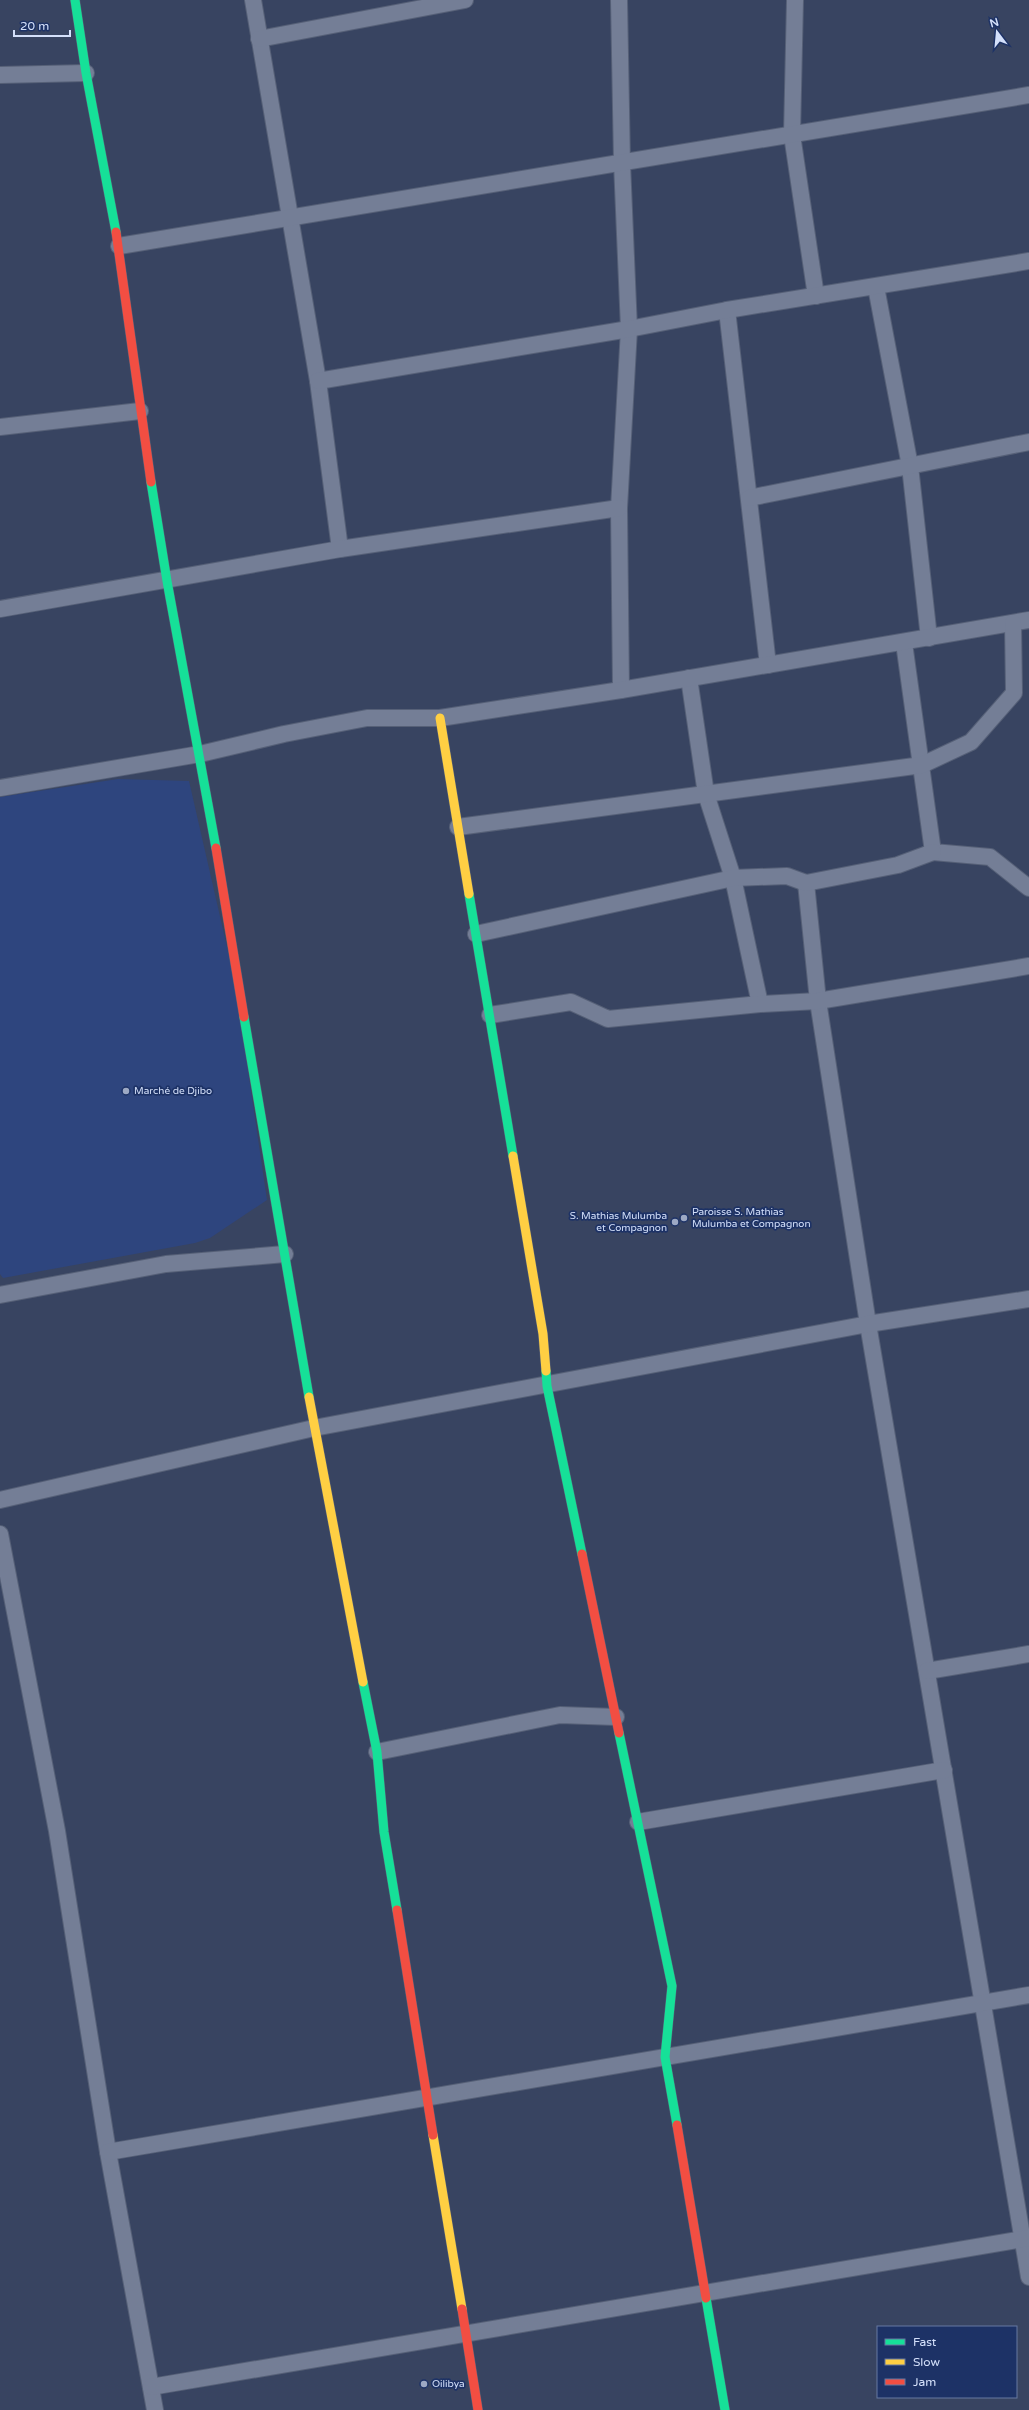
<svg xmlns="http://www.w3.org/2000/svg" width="1029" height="2410" font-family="'Varela Round',sans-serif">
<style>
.built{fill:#2e457e}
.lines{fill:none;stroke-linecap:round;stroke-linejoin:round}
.street-casing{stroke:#566077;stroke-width:18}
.fast-casing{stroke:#566077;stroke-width:10}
.slow-casing{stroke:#566077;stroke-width:10}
.jam-casing{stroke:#566077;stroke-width:10}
.street{stroke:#747e96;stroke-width:16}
.fast{stroke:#16e098;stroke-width:9}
.slow{stroke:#ffcf43;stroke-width:9}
.jam{stroke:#f24e42;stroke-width:9}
.poi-dot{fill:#9da9c4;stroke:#1d3266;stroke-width:1.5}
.labels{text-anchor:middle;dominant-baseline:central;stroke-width:3.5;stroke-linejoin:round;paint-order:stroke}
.poi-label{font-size:10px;fill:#d4e0fa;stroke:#1d3266;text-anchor:start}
</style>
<rect width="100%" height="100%" fill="#384461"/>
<polygon class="built" points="118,779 189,781 235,982 267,1200 210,1238 195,1243 3,1278 0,1274 0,797"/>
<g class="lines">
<defs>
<g id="street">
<polyline points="253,0 318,381 340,549"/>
<polyline points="619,0 622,163 629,329 619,508 621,690"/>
<polyline points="795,0 792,135 816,296"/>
<polyline points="259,39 465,0"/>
<polyline points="0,75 86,73"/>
<polyline points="119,246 1029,95"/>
<polyline points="876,287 910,466 929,638"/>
<polyline points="727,310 768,665"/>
<polyline points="318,381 629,329 727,310 1029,261"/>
<polyline points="0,427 140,411"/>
<polyline points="749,498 1029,442"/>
<polyline points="0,609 340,549 619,508"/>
<polyline points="904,643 933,852 990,857 1029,888"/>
<polyline points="689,678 706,794 733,878 760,1004"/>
<polyline points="0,788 200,754 284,734 367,718 440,718 621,690 1029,620"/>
<polyline points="458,827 922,765 971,742 1014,693 1013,623"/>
<polyline points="806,883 818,1001 868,1324 1029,2277"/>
<polyline points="476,934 733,878 787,876 806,883 898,865 933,852"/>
<polyline points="490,1015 571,1002 608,1019 760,1004 818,1001 1029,966"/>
<polyline points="0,1295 166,1264 285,1254"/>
<polyline points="0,1500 314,1428 868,1324 1029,1299"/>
<polyline points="0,1534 57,1831 108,2152 155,2410"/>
<polyline points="927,1671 1029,1654"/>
<polyline points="377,1752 560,1715 616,1717"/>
<polyline points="638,1822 944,1770"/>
<polyline points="108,2152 1029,1995"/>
<polyline points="151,2387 1029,2238"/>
</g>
<g id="fast">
<polyline points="75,0 86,73 116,232"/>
<polyline points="151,482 167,581 216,848"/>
<polyline points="469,894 513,1156"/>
<polyline points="244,1017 309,1397"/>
<polyline points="546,1371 547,1386 582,1554"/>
<polyline points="363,1682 377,1752 384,1832 397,1910"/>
<polyline points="619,1733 672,1986 665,2057 677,2125"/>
<polyline points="706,2298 725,2410"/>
</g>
<g id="slow">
<polyline points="440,718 469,894"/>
<polyline points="513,1156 543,1334 546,1371"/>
<polyline points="309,1397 363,1682"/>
<polyline points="433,2135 462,2309"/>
</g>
<g id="jam">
<polyline points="116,232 151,482"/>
<polyline points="216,848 244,1017"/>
<polyline points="582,1554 619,1733"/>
<polyline points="397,1910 433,2135"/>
<polyline points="677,2125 706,2298"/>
<polyline points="462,2309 478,2410"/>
</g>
</defs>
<use href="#street" class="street-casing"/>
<use href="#fast" class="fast-casing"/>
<use href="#slow" class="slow-casing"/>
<use href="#jam" class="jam-casing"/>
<use href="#street" class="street"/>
<use href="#fast" class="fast"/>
<use href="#slow" class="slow"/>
<use href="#jam" class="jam"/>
</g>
<g class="poi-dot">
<circle cx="126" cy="1091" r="4"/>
<circle cx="684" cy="1218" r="4"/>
<circle cx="675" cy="1222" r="4"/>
<circle cx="424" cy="2384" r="4"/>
</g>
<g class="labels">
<g class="poi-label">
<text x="134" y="1091">Marché de Djibo</text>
<text x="692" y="1212">Paroisse S. Mathias<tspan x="692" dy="12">Mulumba et Compagnon</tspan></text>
<text x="667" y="1216" text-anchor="end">S. Mathias Mulumba<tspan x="667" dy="12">et Compagnon</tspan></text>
<text x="432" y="2384">Oilibya</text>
</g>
</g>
<rect x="877" y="2326" width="140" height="72" fill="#1d3266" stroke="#6678a1"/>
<rect x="885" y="2339" width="20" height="6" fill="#16e098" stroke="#6678a1"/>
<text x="913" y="2346" font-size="12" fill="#d4e0fa">Fast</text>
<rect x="885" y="2359" width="20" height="6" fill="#ffcf43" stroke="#6678a1"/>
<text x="913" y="2366" font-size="12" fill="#d4e0fa">Slow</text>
<rect x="885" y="2379" width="20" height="6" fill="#f24e42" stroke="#6678a1"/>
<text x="913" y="2386" font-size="12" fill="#d4e0fa">Jam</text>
<g transform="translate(997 32) rotate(344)" stroke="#1d3266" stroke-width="3" paint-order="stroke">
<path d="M0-3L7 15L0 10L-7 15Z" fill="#d4e0fa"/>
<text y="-6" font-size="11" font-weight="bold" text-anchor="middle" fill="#d4e0fa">N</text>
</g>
<path d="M14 30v6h56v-6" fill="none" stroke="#d4e0fa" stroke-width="2"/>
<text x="20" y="30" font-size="12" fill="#d4e0fa" stroke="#1d3266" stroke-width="3" paint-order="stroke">20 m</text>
</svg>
